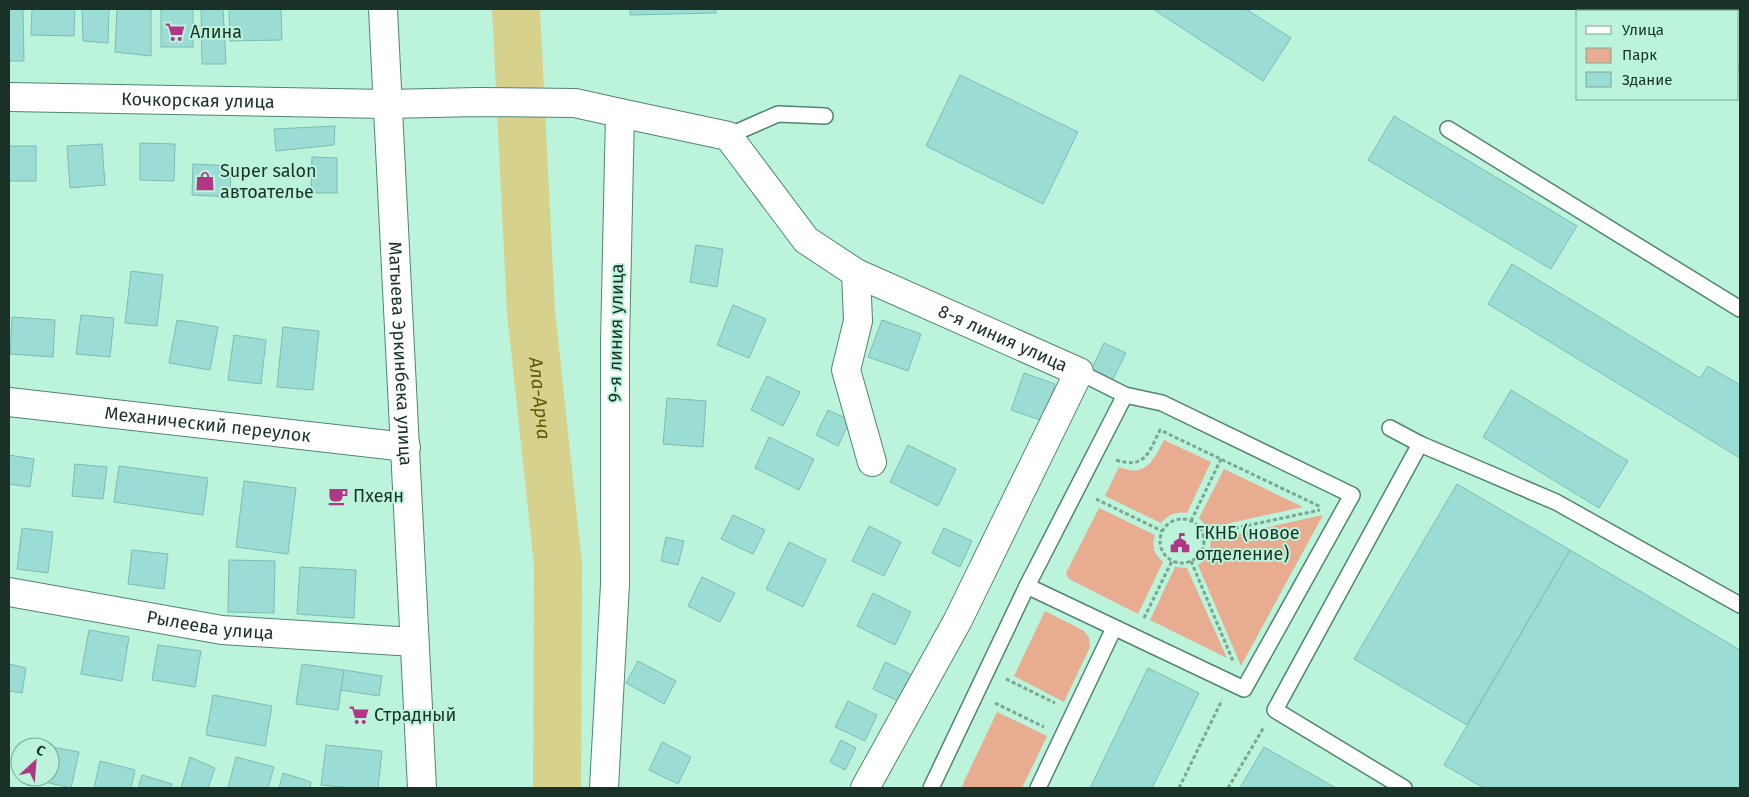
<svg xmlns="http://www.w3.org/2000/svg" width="1749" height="797" font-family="'Fira Sans',sans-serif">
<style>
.green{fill:#e8ac91}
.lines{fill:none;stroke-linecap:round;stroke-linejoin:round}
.river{stroke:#d6d28d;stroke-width:48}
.building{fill:#9bddd4;stroke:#7bbdb4}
.lane-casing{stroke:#50866f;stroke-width:18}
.street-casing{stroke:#50866f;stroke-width:30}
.secondary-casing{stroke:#50866f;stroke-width:30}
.path{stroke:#7aa692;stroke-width:3;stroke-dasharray:4 2.5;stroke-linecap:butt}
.lane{stroke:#fff;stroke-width:15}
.street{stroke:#fff;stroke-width:28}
.secondary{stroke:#fff;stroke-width:28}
.rail-casing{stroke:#527566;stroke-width:5.5}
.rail{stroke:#bbf4da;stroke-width:4;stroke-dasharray:11;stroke-linecap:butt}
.labels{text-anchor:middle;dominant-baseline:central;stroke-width:4;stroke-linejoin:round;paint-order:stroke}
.poi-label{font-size:18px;fill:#1a3127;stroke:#bbf4da;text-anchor:start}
.street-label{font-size:18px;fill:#1a3127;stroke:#bbf4da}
.water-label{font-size:19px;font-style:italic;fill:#605a07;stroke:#bbf4da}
</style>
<rect width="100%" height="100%" fill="#bbf4da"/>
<g class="green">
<path d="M1164,440L1211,462L1187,513C1176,511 1169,514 1161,523L1105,496L1119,467C1146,478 1153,461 1164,440Z"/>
<polygon points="1224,469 1303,507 1208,528 1199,518"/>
<path d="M1099,508L1155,535C1151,547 1154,553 1163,562L1138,614L1069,579L1066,573Z"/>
<path d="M1323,515L1241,666L1198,565C1207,559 1210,551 1211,540Z"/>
<polygon points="1175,567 1187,568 1227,658 1150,620"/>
<polygon points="1045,611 1084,631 1089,638 1090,647 1064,702 1014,676"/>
<polygon points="997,712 1047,736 1022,788 968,788 962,786"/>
</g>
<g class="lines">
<path class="river" id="s1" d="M516,9L531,312L558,564L557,788"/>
</g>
<g class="building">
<polygon points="9,9 23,9 24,61 9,61"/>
<polygon points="32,9 75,9 74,36 31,35"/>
<polygon points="82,9 109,9 108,43 83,41"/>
<polygon points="117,9 151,9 151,56 115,52"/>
<rect x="161" y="9" width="32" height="38"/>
<polygon points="201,9 223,9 226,64 202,64"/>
<polygon points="229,9 281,9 282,40 230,41"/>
<polygon points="630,9 716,9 716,13 630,15"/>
<polygon points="1153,9 1246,9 1291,38 1263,81"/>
<polygon points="960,75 1078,132 1043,204 926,146"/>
<polygon points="1394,116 1577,226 1551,269 1368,160"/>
<polygon points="335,126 334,145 276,151 274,129"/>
<polygon points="140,143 175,144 174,181 140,180"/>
<polygon points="102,144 105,185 70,188 67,146"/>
<rect x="9" y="146" width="27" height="35"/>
<polygon points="312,157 337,158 337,193 311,193"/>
<polygon points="193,164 231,166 230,197 192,195"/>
<polygon points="696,245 723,249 717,287 690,282"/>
<polygon points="1512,264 1700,378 1708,366 1740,385 1740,458 1488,304"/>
<polygon points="131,271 163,275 157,326 125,323"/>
<polygon points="733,305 766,319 749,358 717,345"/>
<polygon points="81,315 114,318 110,357 76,354"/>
<polygon points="12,317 55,320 53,357 10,354"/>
<polygon points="177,320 218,327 210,370 169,363"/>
<polygon points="882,320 921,334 908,371 868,357"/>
<polygon points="283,327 319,331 313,390 277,387"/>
<polygon points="234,335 266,340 261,384 228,380"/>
<polygon points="1104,343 1126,353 1112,381 1091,370"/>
<polygon points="1024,373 1055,384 1043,421 1011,410"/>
<polygon points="767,376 800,392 783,426 751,410"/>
<polygon points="1511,390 1628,461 1599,508 1483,437"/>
<polygon points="667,398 706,401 703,447 663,444"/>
<polygon points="828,410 850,420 838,446 816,435"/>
<polygon points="769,437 814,459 799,490 755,468"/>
<polygon points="908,445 956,469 938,506 890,482"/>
<polygon points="9,455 34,459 30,487 9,484"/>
<polygon points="75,464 107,467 103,499 72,496"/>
<polygon points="119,466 208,478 203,515 114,502"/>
<polygon points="244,481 296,488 288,554 236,547"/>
<polygon points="1457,484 1570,550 1467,725 1354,659"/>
<polygon points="733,515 765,530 753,554 721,539"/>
<polygon points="869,526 901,542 884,576 852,561"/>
<polygon points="22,528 53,532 48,573 17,569"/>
<polygon points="944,528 972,541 960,567 932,553"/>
<polygon points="666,537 684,541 678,565 661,561"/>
<polygon points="789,542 826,560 803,607 766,589"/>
<polygon points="132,550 168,554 164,589 128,584"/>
<polygon points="1570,550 1740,650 1740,788 1484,788 1444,765"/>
<polygon points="229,560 275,561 274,613 228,612"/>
<polygon points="300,567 356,570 354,618 297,614"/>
<polygon points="702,577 735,593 720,622 688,606"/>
<polygon points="873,593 911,612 895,645 857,626"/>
<polygon points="89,630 129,637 122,681 81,674"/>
<polygon points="158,645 201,651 195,687 152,680"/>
<polygon points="638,661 676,681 664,704 626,683"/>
<polygon points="885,662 912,675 900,702 873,689"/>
<polygon points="9,664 26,668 22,693 9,691"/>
<polygon points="302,664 344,670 338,710 296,704"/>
<polygon points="1148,668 1199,693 1152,788 1090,788"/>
<polygon points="344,670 382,676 379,696 341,690"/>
<polygon points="213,695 272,706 265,746 206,735"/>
<polygon points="848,701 877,715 865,741 835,727"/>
<polygon points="841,740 856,748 845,770 830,762"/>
<polygon points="662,742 691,757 678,784 649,770"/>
<polygon points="326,745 382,751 378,788 352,788 321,785"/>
<polygon points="52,747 79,752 71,788 45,782 46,777 50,777 50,758"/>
<polygon points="1264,747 1336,788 1240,788"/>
<polygon points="190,757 215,768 208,788 181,788"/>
<polygon points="236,757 274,767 268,788 228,788"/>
<polygon points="100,761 135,770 131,788 94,788"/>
<polygon points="283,773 311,782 310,788 279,788"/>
<polygon points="142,775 172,784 170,788 138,788"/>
</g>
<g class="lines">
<defs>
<g id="lane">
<polyline points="1448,129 1740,309"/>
<polyline points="728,136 778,114 825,116"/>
<polyline points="1390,428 1420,444"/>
<polyline points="1027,586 1244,689 1352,495 1162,403 1125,395 1079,372"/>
<polyline points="931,788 1027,586 1125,395"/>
<polyline points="1038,788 1114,628"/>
<polyline points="1404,788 1275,710 1420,444 1556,502 1740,605"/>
</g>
<g id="street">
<path id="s2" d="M9,97L387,104L478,102L575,103L620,113L615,343V584L604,788"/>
<path id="s3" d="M620,113L728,136L806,240L856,273L1079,372L958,620L865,788"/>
<polyline points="856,273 858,321 846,370 872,462"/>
<path id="s4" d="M9,402L406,447"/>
<path id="s5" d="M9,592L222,630L414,642"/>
</g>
<g id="secondary">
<path id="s6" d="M383,9L422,788"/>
</g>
</defs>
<use href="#lane" class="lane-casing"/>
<use href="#street" class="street-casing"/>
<use href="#secondary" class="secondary-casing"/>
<g class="path">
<path d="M1116,460C1145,469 1148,454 1160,430L1321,507"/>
<polyline points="1096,499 1162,531"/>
<circle cx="1182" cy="541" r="22"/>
<polyline points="1191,521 1221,459"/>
<polyline points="1203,535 1320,510"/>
<polyline points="1191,561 1233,661"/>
<polyline points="1144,618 1172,561"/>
<polyline points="1006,679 1055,703"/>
<polyline points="995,703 1044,727"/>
<polyline points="1179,788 1222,700"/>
<polyline points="1228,788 1264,727"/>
</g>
<use href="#lane" class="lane"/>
<use href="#street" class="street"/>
<use href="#secondary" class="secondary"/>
<defs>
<g id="rail">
<polyline points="1600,9 1605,11"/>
<polyline points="1738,67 1740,68"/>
</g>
</defs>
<use href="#rail" class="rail-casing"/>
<use href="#rail" class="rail"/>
</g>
<defs>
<symbol id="supermarket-bare" viewBox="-9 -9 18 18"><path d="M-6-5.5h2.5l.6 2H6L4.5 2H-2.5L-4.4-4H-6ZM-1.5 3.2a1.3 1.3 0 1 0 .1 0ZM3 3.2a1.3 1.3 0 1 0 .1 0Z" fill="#b23686" stroke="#bbf4da" stroke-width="2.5" paint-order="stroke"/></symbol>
<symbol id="shop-bare" viewBox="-9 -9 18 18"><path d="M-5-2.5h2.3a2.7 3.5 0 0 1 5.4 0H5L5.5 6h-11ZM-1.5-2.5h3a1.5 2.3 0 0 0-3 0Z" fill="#b23686" stroke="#bbf4da" stroke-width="2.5" paint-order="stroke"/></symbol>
<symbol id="cafe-bare" viewBox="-9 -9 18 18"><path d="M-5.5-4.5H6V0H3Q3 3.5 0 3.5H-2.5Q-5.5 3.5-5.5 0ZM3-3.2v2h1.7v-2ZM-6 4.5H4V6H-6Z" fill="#b23686" stroke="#bbf4da" stroke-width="2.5" paint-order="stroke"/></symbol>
<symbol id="civic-bare" viewBox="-9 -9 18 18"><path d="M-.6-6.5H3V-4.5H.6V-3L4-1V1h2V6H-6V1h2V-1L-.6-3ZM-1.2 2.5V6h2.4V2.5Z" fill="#b23686" stroke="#bbf4da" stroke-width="2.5" paint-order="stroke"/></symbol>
</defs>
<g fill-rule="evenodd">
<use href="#supermarket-bare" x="161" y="18" width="28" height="28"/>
<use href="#shop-bare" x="191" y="167" width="28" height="28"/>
<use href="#cafe-bare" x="324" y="482" width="28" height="28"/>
<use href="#civic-bare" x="1166" y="529" width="28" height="28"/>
<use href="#supermarket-bare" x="345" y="701" width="28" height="28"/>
</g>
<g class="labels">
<g class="poi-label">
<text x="190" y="32">Алина</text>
<text x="220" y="171">Super salon<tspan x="220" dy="21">автоателье</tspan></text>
<text x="353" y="496">Пхеян</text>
<text x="1195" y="533">ГКНБ (новое<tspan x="1195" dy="21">отделение)</tspan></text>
<text x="374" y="715">Страдный</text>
</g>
<g class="street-label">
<text stroke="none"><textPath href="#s2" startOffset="189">Кочкорская улица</textPath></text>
<text transform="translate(616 333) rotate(-89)">9-я линия улица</text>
<text stroke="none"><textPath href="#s3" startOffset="461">8-я линия улица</textPath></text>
<text stroke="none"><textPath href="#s6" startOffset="345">Матыева Эркинбека улица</textPath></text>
<text stroke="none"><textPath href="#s4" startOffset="200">Механический переулок</textPath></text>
<text stroke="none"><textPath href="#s5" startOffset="204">Рылеева улица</textPath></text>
</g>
<g class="water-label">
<text stroke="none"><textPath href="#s1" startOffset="390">Ала-Арча</textPath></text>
</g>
</g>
<rect width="1749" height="797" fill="none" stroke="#1a3127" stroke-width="20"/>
<rect x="1576" y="10" width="162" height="90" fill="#bbf4da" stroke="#7ba692"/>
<rect x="1586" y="26" width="25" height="8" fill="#ffffff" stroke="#7ba692"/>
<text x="1622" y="35" font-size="15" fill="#1a3127">Улица</text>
<rect x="1586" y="48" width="25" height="15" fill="#e8ac91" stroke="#7ba692"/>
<text x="1622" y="60" font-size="15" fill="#1a3127">Парк</text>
<rect x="1586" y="72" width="25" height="15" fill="#9bddd4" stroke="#7ba692"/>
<text x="1622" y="85" font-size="15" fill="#1a3127">Здание</text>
<g transform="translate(35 762) rotate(26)"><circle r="24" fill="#bbf4da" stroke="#7ba692"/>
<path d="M0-4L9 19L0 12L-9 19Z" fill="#b23686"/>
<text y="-8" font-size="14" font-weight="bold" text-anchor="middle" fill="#1a3127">С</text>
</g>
</svg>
